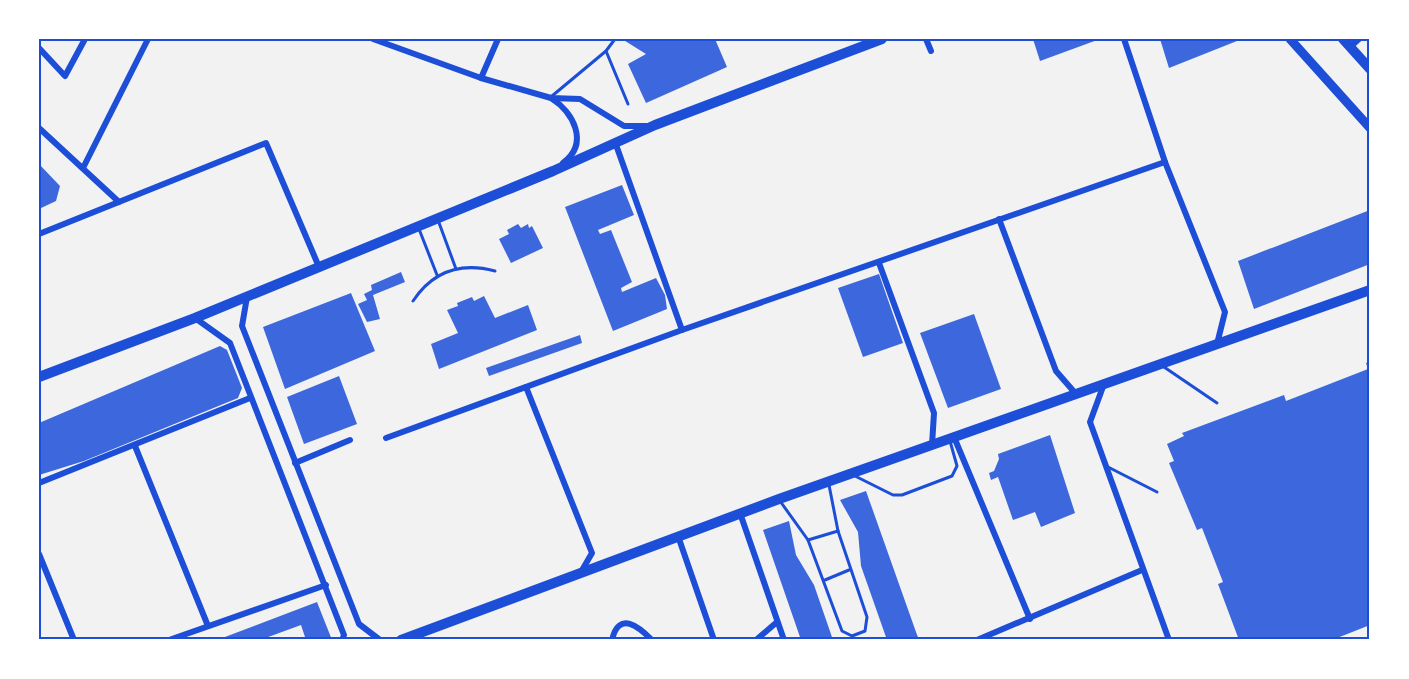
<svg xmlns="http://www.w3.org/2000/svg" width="1409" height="679" font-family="Barlow,sans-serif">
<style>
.building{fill:#3d67dc}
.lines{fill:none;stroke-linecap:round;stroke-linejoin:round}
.service{stroke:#1d4ed8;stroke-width:3}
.minor{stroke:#1d4ed8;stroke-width:6}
.secondary{stroke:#1d4ed8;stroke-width:9}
.primary{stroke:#1d4ed8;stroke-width:10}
.neatline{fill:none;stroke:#1d4ed8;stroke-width:2}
</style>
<rect width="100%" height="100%" fill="#f2f2f2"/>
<g class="building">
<polygon points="622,39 715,39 727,67 646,103 628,64 646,54"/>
<polygon points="1033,39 1100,39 1040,61"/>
<polygon points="1160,39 1242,39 1169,68"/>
<polygon points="39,164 60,186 56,201 39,209"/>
<polygon points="622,185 634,215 598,230 600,234 611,230 632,282 621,288 622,292 656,278 665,295 667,309 613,331 565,207"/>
<polygon points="1370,210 1370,264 1254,309 1238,261"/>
<polygon points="518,224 521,228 528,224 529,228 532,226 543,248 511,263 499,239 509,234 507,230"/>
<polygon points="401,272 405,282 373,295 380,319 367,322 358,304 367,300 364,294 372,290 371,285"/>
<polygon points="879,274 903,343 863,357 838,288"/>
<polygon points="351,293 375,351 285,389 263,327"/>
<polygon points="484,296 495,318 528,305 537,330 439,369 431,344 458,333 447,310 458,306 457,303 472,297 474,301"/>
<polygon points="974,314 1001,389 948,408 920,333"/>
<polygon points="580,335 582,343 489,376 486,368"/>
<polygon points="220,346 227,350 242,388 238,398 84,461 39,475 39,423"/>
<polygon points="1370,361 1370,625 1332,640 1239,640 1218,584 1223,582 1202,528 1197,530 1169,463 1174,461 1167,444 1184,436 1182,433 1284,395 1286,401 1368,369 1366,363"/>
<polygon points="339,376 357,424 304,444 287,397"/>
<polygon points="1050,435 1075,513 1041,527 1035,512 1013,520 998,477 991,480 989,473 994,471 999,459 998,454"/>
<polygon points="866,491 916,632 919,640 887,640 861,566 858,532 840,500"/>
<polygon points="789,521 796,555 814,585 833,640 801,640 763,530"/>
<polygon points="317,602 332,640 306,640 301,625 260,640 217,640"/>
</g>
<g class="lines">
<g class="service">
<polyline points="606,51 628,104"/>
<polyline points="552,96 606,51 615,39"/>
<polyline points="438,220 456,269"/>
<polyline points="419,229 437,275"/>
<path d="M413,301C433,271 461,262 495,271"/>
<polyline points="1164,367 1217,403"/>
<polyline points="1108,467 1157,492"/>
<polyline points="855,476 893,495 902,495 952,476 957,466 950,441"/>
<polyline points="780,501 808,540 842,631 852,636 865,631 867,617 838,531 829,485"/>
<polyline points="808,540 838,531"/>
<polyline points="825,580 849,570"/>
</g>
<g class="minor">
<polyline points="373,39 481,78 551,98 580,99 624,126 646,126"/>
<polyline points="926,39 931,51"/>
<polyline points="1124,39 1165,162 1225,312 1217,344"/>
<polyline points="1350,47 1359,39"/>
<polyline points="39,48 65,76 85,39"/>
<polyline points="481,78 498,39"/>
<path d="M551,98C573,112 590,143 563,163"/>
<polyline points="39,128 119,202"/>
<polyline points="615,142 682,330"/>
<polyline points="83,168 148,39"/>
<polyline points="999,219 1056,371 1076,394"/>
<polyline points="39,234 266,143 319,267"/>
<polyline points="879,263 934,413 932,445"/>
<polyline points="247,297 242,326 359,624 380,640"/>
<polyline points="195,318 230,343 344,635 342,640"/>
<polyline points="1104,384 1090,422 1169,640"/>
<polyline points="526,387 592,553 581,572"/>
<polyline points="954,437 1030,619"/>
<polyline points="386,438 682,330 1165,162"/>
<polyline points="135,446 208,626"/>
<polyline points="295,463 350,440"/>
<polyline points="39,483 250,398"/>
<polyline points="740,513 784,640"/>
<polyline points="678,536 714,640"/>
<polyline points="39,554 74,640"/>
<polyline points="169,640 326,585"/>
<path d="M612,640C619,610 639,627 652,640"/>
<polyline points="756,640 777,622"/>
<polyline points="977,640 1142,570"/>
</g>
<polyline class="secondary" points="1290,39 1370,128"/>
<g class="primary">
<polyline points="1343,39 1370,69"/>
<polyline points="39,377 195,318 553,171 655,125 882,39"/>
<polyline points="401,640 779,499 1370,290"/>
</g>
</g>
<rect width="1409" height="679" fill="none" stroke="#ffffff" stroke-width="81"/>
<rect x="40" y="40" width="1328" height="598" class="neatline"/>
</svg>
